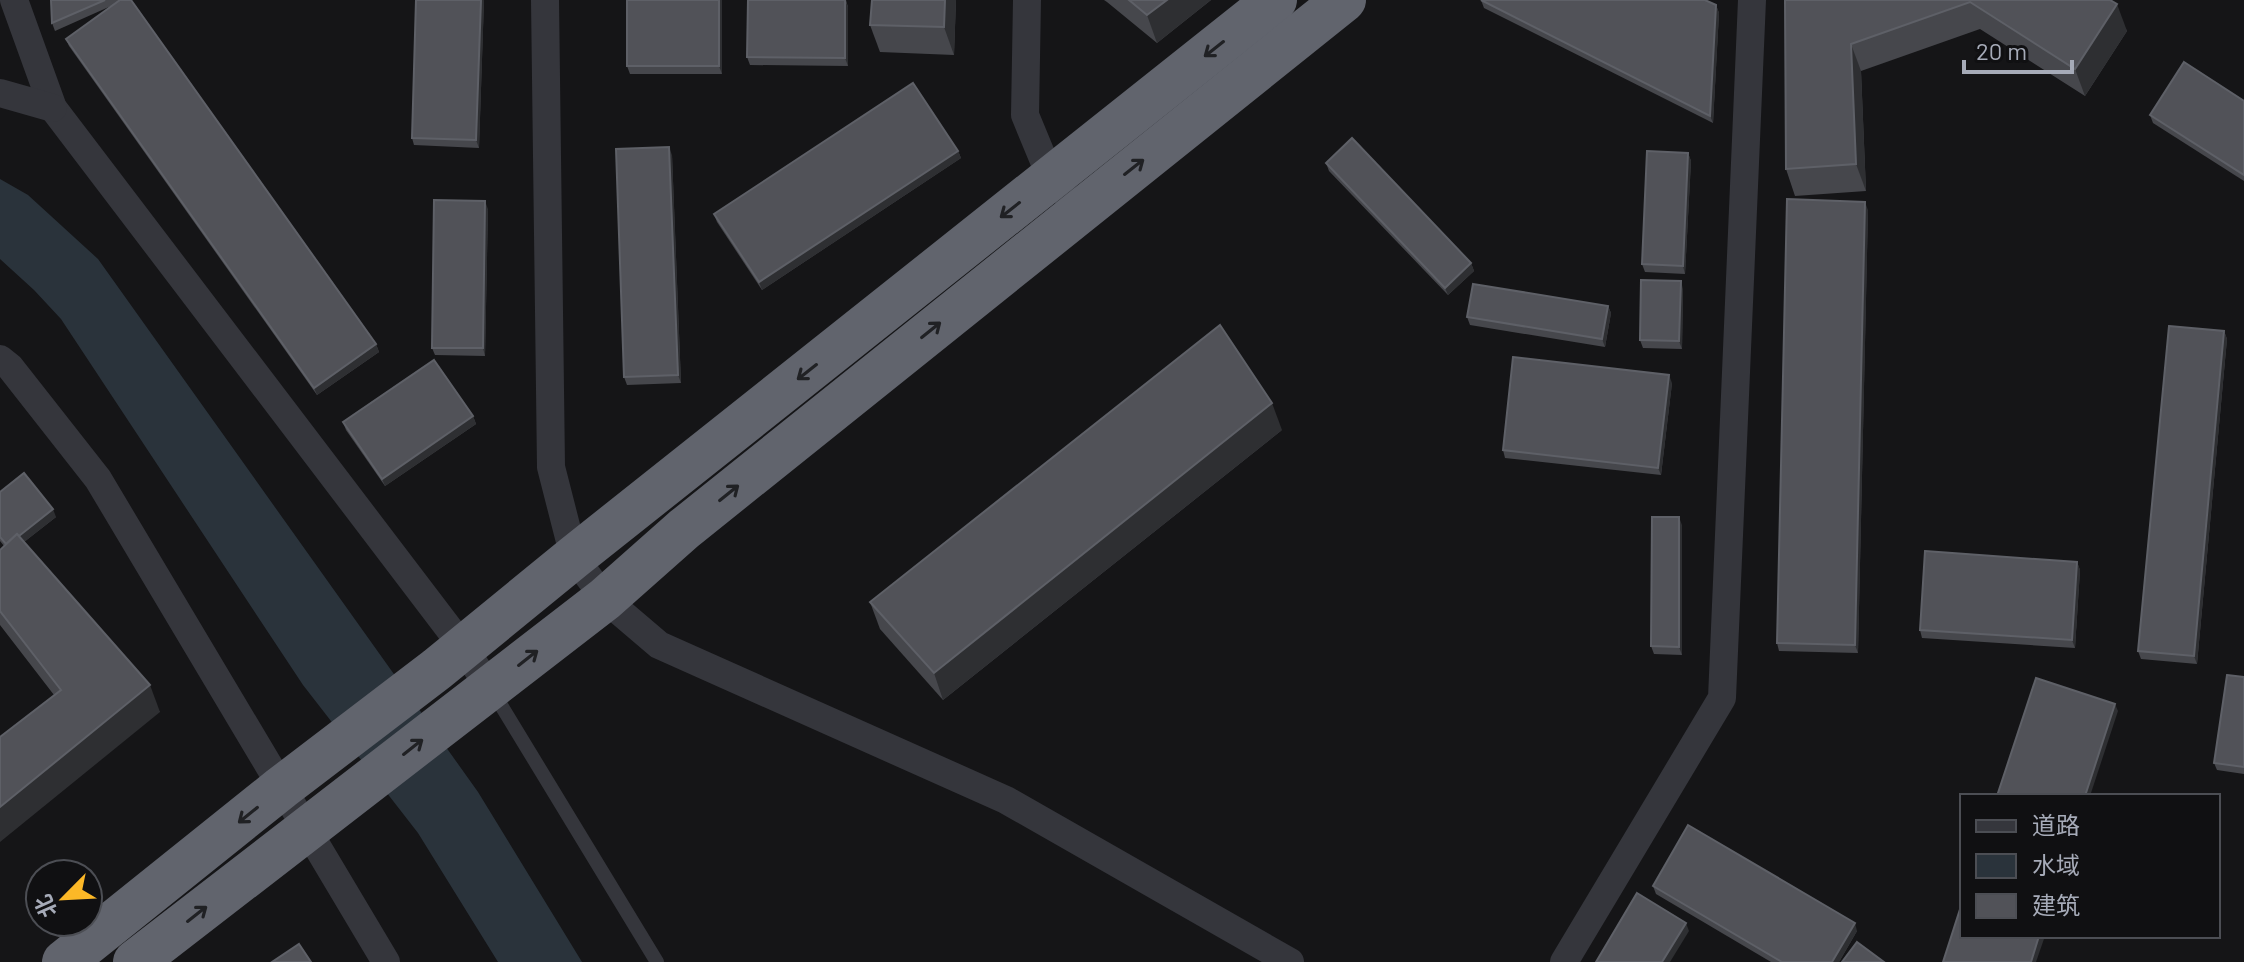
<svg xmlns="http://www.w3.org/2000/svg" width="2244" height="962" font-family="Barlow,'Noto Sans SC',sans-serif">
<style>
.water{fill:#2a333b}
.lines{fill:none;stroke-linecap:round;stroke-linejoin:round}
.lane{stroke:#35363c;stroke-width:14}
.street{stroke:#35363c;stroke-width:28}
.highway{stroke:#61646d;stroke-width:44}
.wall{fill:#46474c}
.shaded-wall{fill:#2e2f32}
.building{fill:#515258;stroke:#5e6067;stroke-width:2}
.oneway{stroke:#202124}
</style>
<rect width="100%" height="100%" fill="#151517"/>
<polygon class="water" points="0,179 28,195 98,259 478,792 582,962 498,962 418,833 303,685 61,319 34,290 0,259"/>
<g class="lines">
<polyline class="lane" points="493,692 657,962"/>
<g class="street">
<polyline points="14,0 53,108 463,647 490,688"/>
<polyline points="545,0 551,467 574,557 605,599 659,645 1006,800 1290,962"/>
<polyline points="1027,0 1025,115 1051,178 1061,190"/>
<polyline points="0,93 53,108"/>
<polyline points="0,359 10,367 98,479 386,962"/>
<polyline points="1564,962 1722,698 1752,0"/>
</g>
<g class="highway">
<polyline points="64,962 281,788 437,669 574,557 1275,0"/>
<polyline points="135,962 605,599 684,529 1344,0"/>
</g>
</g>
<g class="wall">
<polygon points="51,0 131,0 376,344 379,352 317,395 69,46 66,39 111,6 55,31 52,23"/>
<polygon points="416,0 484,0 479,148 414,145 412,138"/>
<polygon points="627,0 722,0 722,74 630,74 627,66"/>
<polygon points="846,0 848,7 848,66 750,65 747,57"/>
<polygon points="872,0 956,0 954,55 880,52 870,25"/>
<polygon points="1104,0 1211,0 1157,43 1107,2"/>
<polygon points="1481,0 1716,5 1719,13 1713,123 1484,8"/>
<polygon points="1785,0 2110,0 2127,31 2085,96 1980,29 1861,71 1866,191 1795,196 1786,169"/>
<polygon points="2244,101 2244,181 2153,123 2150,115"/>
<polygon points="958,151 961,158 762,290 717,222 714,214"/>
<polygon points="1688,153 1691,161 1685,274 1645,272 1642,264"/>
<polygon points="672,155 681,383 627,385 624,377"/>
<polygon points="1326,163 1471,263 1474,271 1448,295 1329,171"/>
<polygon points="488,209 485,356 435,355 432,348"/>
<polygon points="1868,210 1858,653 1779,651 1777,643"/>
<polygon points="1683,289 1682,349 1643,348 1640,340"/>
<polygon points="1608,306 1611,313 1605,347 1470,325 1467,317"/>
<polygon points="2224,331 2227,339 2197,664 2141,659 2138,651"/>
<polygon points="1672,383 1661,475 1505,458 1503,450"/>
<polygon points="473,416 476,424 385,486 346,430 343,422"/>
<polygon points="1282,430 943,700 880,629 870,602"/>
<polygon points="0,492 56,517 24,542 160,712 54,695 0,625 0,550 4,546 0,541"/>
<polygon points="1682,525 1682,655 1654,654 1651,646"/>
<polygon points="2077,562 2080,570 2075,648 1922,638 1920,630"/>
<polygon points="2244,677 2244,774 2217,770 2214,763"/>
<polygon points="1653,886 1857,931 1839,962 1771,962 1656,894"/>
</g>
<g class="shaded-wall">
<polygon points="481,0 484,0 479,148 476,140"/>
<polygon points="719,0 722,0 722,74 719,66"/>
<polygon points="845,0 848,7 848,66 845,58"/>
<polygon points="945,0 956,0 954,55 944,27"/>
<polygon points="1167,0 1211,0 1157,43 1147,15"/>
<polygon points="2117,4 2127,31 2085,96 2075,69"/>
<polygon points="1716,5 1719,13 1713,123 1710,116"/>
<polygon points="1851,44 1861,71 1866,191 1856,164"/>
<polygon points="669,147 672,155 681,383 678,375"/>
<polygon points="958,151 961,158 762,290 759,282"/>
<polygon points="1688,153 1691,161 1685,274 1683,266"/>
<polygon points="485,201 488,209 485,356 483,348"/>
<polygon points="1865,202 1868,210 1858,653 1855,645"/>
<polygon points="1471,263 1474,271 1448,295 1445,288"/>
<polygon points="1681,281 1683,289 1682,349 1679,341"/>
<polygon points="1608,306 1611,313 1605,347 1602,339"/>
<polygon points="2224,331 2227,339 2197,664 2194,656"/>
<polygon points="376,344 379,352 317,395 314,388"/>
<polygon points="1669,375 1672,383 1661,475 1658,468"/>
<polygon points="1272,403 1282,430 943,700 934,673"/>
<polygon points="473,416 476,424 385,486 382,479"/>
<polygon points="53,509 56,517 10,553 7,546"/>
<polygon points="1679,517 1682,525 1682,655 1679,647"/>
<polygon points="2077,562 2080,570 2075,648 2072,640"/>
<polygon points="150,685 160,712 0,842 0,807"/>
<polygon points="2115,704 2118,711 2090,796 2085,796"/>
<polygon points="1686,923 1689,931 1670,962 1662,962"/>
<polygon points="1855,923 1857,931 1839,962 1832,962"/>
<polygon points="2039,936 2045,936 2036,962 2031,962"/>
</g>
<g class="building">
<polygon points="51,0 105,0 52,23"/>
<polygon points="120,0 131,0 376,344 314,388 66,39"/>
<polygon points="416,0 481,0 476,140 412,138"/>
<rect x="627" y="0" width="92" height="66"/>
<polygon points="748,0 845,0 845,58 747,57"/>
<polygon points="872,0 945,0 944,27 870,25"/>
<polygon points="1129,0 1167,0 1147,15"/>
<polygon points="1481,0 1705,0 1716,5 1710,116"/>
<polygon points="1785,0 2110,0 2117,4 2075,69 1970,2 1851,44 1856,164 1786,169"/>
<polygon points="2184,62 2244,101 2244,175 2150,115"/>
<polygon points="913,83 958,151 759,282 714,214"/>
<polygon points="1352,138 1471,263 1445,288 1326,163"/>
<polygon points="669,147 678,375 624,377 616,149"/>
<polygon points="1647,151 1688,153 1683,266 1642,264"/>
<polygon points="1787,199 1865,202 1855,645 1777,643"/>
<polygon points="434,200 485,201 483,348 432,348"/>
<polygon points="1641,280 1681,281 1679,341 1640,340"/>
<polygon points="1473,284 1608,306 1602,339 1467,317"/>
<polygon points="1220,325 1272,403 934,673 870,602"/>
<polygon points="2169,326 2224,331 2194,656 2138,651"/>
<polygon points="1513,357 1669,375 1658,468 1503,450"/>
<polygon points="434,360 473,416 382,479 343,422"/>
<polygon points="24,473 53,509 19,536 17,534 6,544 0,537 0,492"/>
<polygon points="1652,517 1679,517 1679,647 1651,646"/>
<polygon points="17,534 150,685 0,807 0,737 61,690 0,611 0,550"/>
<polygon points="1925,551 2077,562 2072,640 1920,630"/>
<polygon points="2227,675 2244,677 2244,767 2214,763"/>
<polygon points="2036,678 2115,704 2085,796 1997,796"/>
<polygon points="1688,825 1855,923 1832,962 1782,962 1653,886"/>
<polygon points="1637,893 1686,923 1662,962 1596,962"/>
<polygon points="1962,903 1962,936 2039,936 2031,962 1943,962"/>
<polygon points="1857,942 1884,962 1842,962"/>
<polygon points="299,944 311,962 272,962"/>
</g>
<defs><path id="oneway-shaft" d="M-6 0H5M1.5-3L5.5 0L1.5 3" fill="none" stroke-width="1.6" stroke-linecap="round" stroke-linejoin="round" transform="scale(2)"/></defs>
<g class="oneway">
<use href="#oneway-shaft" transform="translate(1214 49) rotate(142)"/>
<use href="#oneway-shaft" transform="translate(1134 167) rotate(-38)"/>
<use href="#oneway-shaft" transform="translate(1010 210) rotate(142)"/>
<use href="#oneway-shaft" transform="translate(931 330) rotate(-39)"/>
<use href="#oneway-shaft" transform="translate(807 372) rotate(142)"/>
<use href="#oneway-shaft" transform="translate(729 493) rotate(-39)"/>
<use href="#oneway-shaft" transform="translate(528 658) rotate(-38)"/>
<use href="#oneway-shaft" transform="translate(413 747) rotate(-38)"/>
<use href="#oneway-shaft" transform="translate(248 815) rotate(141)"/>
<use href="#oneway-shaft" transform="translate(197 914) rotate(-38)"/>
</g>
<rect x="1960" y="794" width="260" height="144" fill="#101012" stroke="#4c4e54" stroke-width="2"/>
<rect x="1976" y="820" width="40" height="12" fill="#35363c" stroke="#4c4e54" stroke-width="2"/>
<text x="2032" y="834" font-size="24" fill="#a6abb8">道路</text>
<rect x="1976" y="854" width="40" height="24" fill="#2a333b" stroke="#4c4e54" stroke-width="2"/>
<text x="2032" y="874" font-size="24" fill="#a6abb8">水域</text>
<rect x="1976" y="894" width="40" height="24" fill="#515258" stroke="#4c4e54" stroke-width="2"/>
<text x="2032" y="914" font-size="24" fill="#a6abb8">建筑</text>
<g transform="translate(64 898) rotate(246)"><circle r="38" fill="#101012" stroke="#4c4e54" stroke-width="2"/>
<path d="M0-6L14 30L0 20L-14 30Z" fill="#fcb827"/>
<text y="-12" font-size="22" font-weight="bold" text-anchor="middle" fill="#a6abb8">北</text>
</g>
<path d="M1964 60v12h108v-12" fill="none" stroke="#a6abb8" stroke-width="4"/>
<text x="1976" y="60" font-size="24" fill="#a6abb8" stroke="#101012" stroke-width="6" paint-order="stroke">20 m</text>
</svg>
